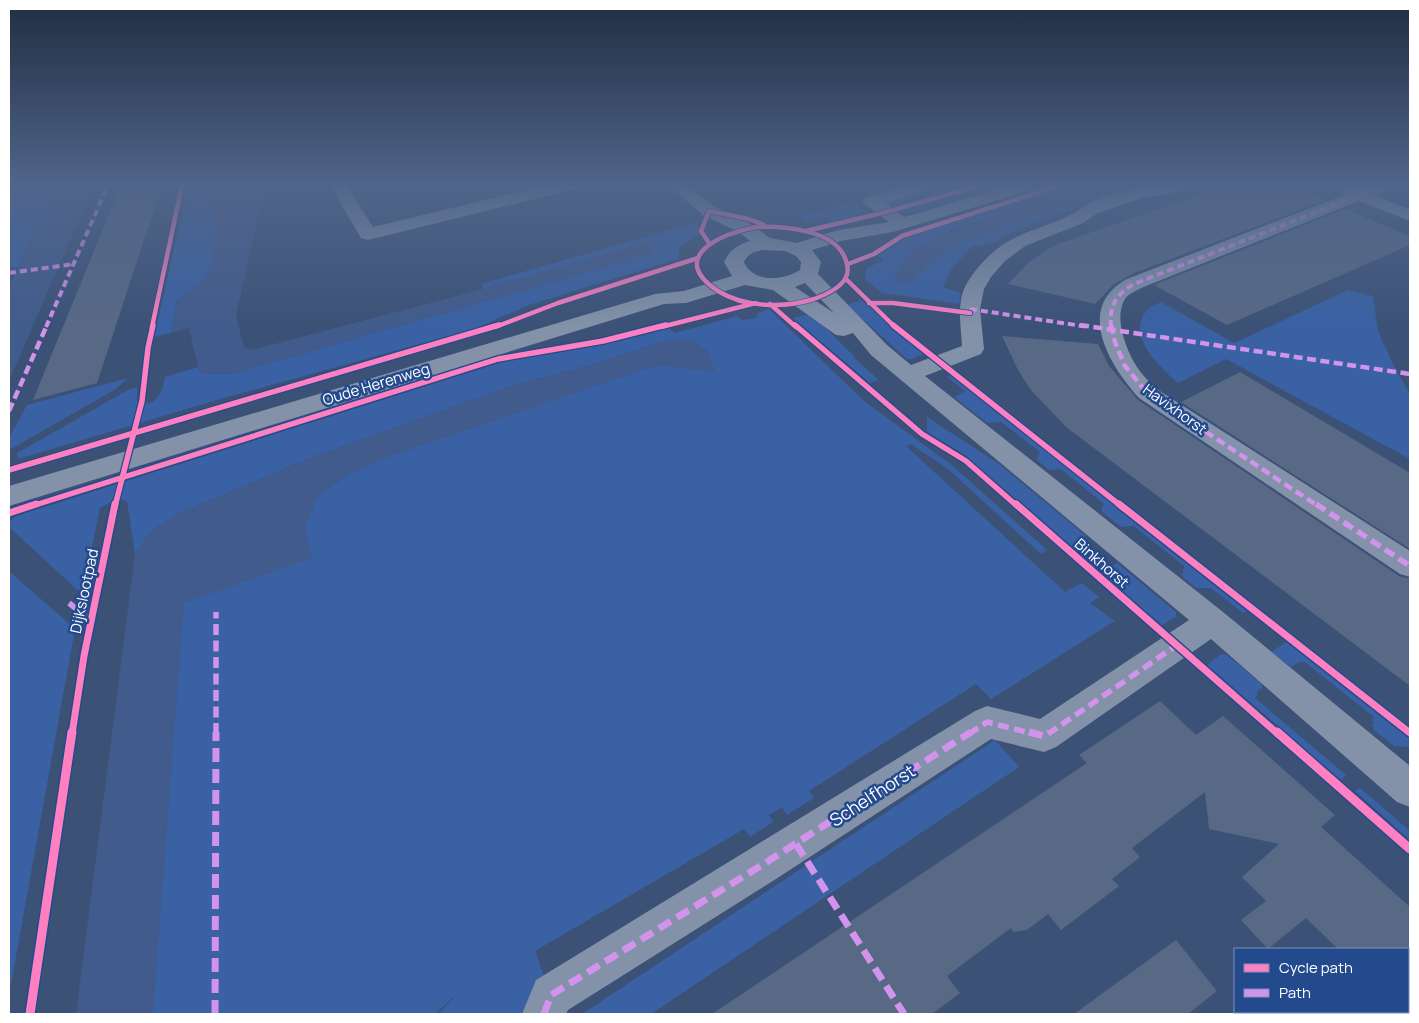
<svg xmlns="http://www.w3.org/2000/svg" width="1419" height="1023" font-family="Manrope,sans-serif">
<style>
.green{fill:#3961a4}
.water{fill:#415b8c}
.building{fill:#586986}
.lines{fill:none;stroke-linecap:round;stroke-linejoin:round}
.minor{fill:#8392a9;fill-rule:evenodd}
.quiet-far3{stroke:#d193ec;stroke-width:4;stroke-dasharray:7 4;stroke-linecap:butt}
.quiet-far2{stroke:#d193ec;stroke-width:4.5;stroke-dasharray:9 4.5;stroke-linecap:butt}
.quiet-far1{stroke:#d193ec;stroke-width:5.5;stroke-dasharray:11 5.5;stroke-linecap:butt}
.quiet{stroke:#d193ec;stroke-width:7;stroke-dasharray:14 7;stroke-linecap:butt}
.cycleway-far3-casing{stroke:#244a8e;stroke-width:6}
.cycleway-far2-casing{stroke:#244a8e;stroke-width:8}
.cycleway-far1-casing{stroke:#244a8e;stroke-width:10}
.cycleway-casing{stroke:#244a8e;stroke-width:12}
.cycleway-far3{stroke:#ff80c0;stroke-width:4.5}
.cycleway-far2{stroke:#ff80c0;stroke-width:5.5}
.cycleway-far1{stroke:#ff80c0;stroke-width:7}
.cycleway{stroke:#ff80c0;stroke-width:9}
.labels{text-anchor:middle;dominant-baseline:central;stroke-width:5;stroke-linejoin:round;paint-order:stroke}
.street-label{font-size:15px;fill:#fff;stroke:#244a8e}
.near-street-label{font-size:18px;fill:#fff;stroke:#244a8e}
</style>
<rect width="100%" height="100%" fill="#3c5176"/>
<g class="green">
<polygon points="19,185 59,185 18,267 9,268 9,190"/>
<path d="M189,185H211C213,211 222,261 203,281C196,289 186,294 177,300L171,333L154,337Z"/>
<polygon points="940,185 979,185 890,208 883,202"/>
<polygon points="988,185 1007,185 907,215 899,211"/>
<path d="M1069,185H1094L952,230L937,238L912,282L926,266L946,248L975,235L1130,185H1152C1098,203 1040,215 991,244L986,243L980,247L973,245L952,268L943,287L961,293L959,304L882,293L865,279L867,268L884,260L878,256L905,238L931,229Z"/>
<polygon points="852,201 869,214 833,222 827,217 807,222 799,216"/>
<path d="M698,222L699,235L679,247L678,259L529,305L474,329L220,399L18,459L17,453L128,390L137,387V402C156,409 162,392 165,377L198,367L201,373L232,374L653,253L654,242L483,289L481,284Z"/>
<path d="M1348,290L1373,296L1378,331L1393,364L1410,394V459L1226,359L1178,383C1160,367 1125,336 1147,310C1150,307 1157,304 1161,302L1234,343Z"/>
<polygon points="861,300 924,354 912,359 907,359 847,305"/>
<polygon points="769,309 864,401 953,466 1047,550 1041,554 949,470 911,444 906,446 1065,592 1082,583 1099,597 1090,603 1115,621 991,699 976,684 809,791 814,798 787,815 782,807 769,815 773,822 750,837 744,829 535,951 551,995 544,1014 438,1014 456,996 449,1001 435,1014 106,1014 194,524 673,341 661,342 591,365 520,383 313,457 182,512 152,530 135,554 127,501 119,498 100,508 88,567 86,598 9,527 9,522 16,516 505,361 669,329 675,333 737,316 742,320 756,318 758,313"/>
<polygon points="809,314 818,320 855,357 854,358 879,380 870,383 793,318"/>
<polygon points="950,375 1249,610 1243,613 1211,588 1196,588 1182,576 1184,566 1134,526 1121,527 1101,511 1104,504 1061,469 1049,470 1036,459 1040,452 1001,422 987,423 954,397 965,391 947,377"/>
<polygon points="128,378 116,389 9,450 9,438 27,405"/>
<polygon points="927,417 999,464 1086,536 1071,547 965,455 927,432"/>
<polygon points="1117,563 1176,612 1176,617 1162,625 1099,572"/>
<polygon points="9,571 75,629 9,995"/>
<polygon points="1288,641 1410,738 1410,747 1394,746 1374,730 1372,725 1374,723 1372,719 1374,717 1305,662 1299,662 1291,667 1271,652"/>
<polygon points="1221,654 1227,655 1262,684 1262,688 1257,691 1257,696 1255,698 1346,775 1341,780 1207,665"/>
<polygon points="995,740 1019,767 651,1014 582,1014"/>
<polygon points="1360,788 1410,831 1410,840 1355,791"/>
</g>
<g class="water">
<polygon points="59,185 94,185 9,381 9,287"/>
<path d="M211,185H265L236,316L244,347L252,350L483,289L647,242H654L653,253L232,374L201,373L198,367L189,328L171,333L177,300C186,294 196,289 203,281C222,261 213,211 211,185Z"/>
<path d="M1094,185H1130L975,235L946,248L926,266L913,282C906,284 899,284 894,278C902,240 985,220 1017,210C1043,201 1069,193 1094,185Z"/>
<polygon points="691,339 708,351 715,372 668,366 651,367 385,458 346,476 317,498 305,527 312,558 184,603 153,1014 76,1014 135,554 152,530 182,512 313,457 520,383 591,365 661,342"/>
</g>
<g class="building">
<polygon points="121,185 162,185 97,383 33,400"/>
<polygon points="1227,185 1289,185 1325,200 1134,273 1114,284 1095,304 1008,284 1029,262 1055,245"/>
<polygon points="1345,209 1410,236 1410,245 1227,325 1154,285"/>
<polygon points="1002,336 1098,344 1109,366 1138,400 1399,576 1410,579 1410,686 1066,427 1030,389 1018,370"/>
<polygon points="1240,372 1410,473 1410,549 1181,402"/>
<polygon points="1160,701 1196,735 1223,716 1335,815 1321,827 1410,907 1410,949 1338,949 1306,918 1268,949 1241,920 1266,901 1242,877 1279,844 1209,829 1205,792 1132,848 1140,857 1112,879 1119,886 1061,930 1048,914 1027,930 1013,932 1011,928 947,976 960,993 932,1014 712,1014 1087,763 1079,755"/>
<polygon points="1176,940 1217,991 1188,1014 1074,1014"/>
</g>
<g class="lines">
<g class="minor">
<polygon points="330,185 347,185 373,227 547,185 577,185 575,189 368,240 361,238"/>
<path d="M668,185H687L715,207L751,224L770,238L797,243L838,230L889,222L862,202L865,198L909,185H935L933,189L885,203L905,217L1010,185H1036L1034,189L893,232L841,241L812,250L821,262L818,274L887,345L911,365L962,346C961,327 957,307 964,289C968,280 975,271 981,264C1011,231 1034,233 1070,215C1076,213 1081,208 1086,205C1118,190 1152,185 1186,185L1184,189L1170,194L1145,197L1098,213L1083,223L1025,246L1005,261L991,277L984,289L980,309L984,349L981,354L925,376L1223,612L1410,766V807L1397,802L1211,639L1056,747L1044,752L991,739L776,879L568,1010L566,1014H522L536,980L975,711L987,706L1040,719L1189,620L871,355L853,333L844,336L836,335L773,290L745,285L686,303L664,304L9,506V486L655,294L684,291L732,276L724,262C730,250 737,245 750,241L739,232L703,215ZM765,250L785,251L796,256L801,262L800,270C783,281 753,283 744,262C748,253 756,251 765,250ZM805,283L834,313L795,287Z"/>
<path d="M1369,185H1393L1391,189L1374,195L1410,210V221L1359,201L1141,288C1136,291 1128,294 1125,299C1113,318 1127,351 1137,367C1142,375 1149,381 1155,388L1410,551V577L1400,574L1139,398C1110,366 1074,308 1127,279L1344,195L1342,192L1345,188L1351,187L1359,189Z"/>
</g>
<g class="quiet-far3">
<polyline points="9,273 74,264"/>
<polyline points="970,309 1089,327"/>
<polyline points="46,327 108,185"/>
<path d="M1111,327C1109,306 1116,294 1134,284L1385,185"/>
</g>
<g class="quiet-far2">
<polyline points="1080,325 1410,374"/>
<polyline points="1111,325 1115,342 1125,366 1147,393 1318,506"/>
<polyline points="9,411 47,325"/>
</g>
<g class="quiet-far1">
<polyline points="1316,504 1410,566"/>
<polyline points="69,603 91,621"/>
<polyline points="216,734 216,612"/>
<polyline points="969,734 987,722 1034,734"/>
<polyline points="1048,734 1177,645"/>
</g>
<g class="quiet">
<polyline points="1029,732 1044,736 1049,732"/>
<polyline points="796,844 904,1014"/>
<polyline points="215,1014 216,732"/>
<polyline points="544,1014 551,995 762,865 971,732"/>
</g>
<defs>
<g id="cycleway-far3">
<path d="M756,227C782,226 837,229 846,261C848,267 849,272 845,279C839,289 825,295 814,299C785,308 745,308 718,291C666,257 722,233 756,227Z"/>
<polyline points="806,231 886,212 982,185"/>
<polyline points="709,243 701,231 709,211 749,219 764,225"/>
<polyline points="848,264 874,254 902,236 1061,185"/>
<polyline points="846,279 895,327"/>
<polyline points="869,303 893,303 970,313"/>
<polyline points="770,304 796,327"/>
<polyline points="152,327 182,185"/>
<polyline points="495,327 558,303 698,258"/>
<polyline points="661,327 756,303"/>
</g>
<g id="cycleway-far2">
<polyline points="795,325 922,434 966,461 1017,506"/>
<polyline points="893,325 1121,506"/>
<polyline points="9,470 499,325"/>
<polyline points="32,506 498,359 603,341 666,325"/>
<polyline points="115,506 142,401 148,348 153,325"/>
</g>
<g id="cycleway-far1">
<polyline points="1016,504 1278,734"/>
<polyline points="1119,504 1410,733"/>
<polyline points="9,513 36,504"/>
<polyline points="72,734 84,656 115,504"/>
</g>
<g id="cycleway">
<polyline points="1277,732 1410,849"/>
<polyline points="30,1014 72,732"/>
</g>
</defs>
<use href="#cycleway-far3" class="cycleway-far3-casing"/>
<use href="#cycleway-far2" class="cycleway-far2-casing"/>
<use href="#cycleway-far1" class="cycleway-far1-casing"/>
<use href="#cycleway" class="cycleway-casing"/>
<use href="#cycleway-far3" class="cycleway-far3"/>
<use href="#cycleway-far2" class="cycleway-far2"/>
<use href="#cycleway-far1" class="cycleway-far1"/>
<use href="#cycleway" class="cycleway"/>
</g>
<linearGradient id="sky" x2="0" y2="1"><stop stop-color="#212d41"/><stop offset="0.56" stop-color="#50658a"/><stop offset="1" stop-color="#50658a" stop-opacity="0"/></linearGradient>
<rect width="1419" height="328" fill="url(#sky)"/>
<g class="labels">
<g class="street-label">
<text transform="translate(376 384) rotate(-17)">Oude Herenweg</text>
<text transform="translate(1175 409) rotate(36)">Havixhorst</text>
<text transform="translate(1102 563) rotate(41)">Binkhorst</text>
<text transform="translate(84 591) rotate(-78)">Dijkslootpad</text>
</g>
<g class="near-street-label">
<text transform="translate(872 795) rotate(-33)">Schelfhorst</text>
</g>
</g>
<rect width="1419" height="1023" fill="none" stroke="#ffffff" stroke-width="20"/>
<rect x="1234" y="948" width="175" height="65" fill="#244a8e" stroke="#7c92bb"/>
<rect x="1244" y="964" width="25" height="8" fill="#ff80c0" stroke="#7c92bb"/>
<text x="1279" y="973" font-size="15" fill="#ffffff">Cycle path</text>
<rect x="1244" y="989" width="25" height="8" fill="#d193ec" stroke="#7c92bb"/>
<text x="1279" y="998" font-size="15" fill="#ffffff">Path</text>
</svg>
